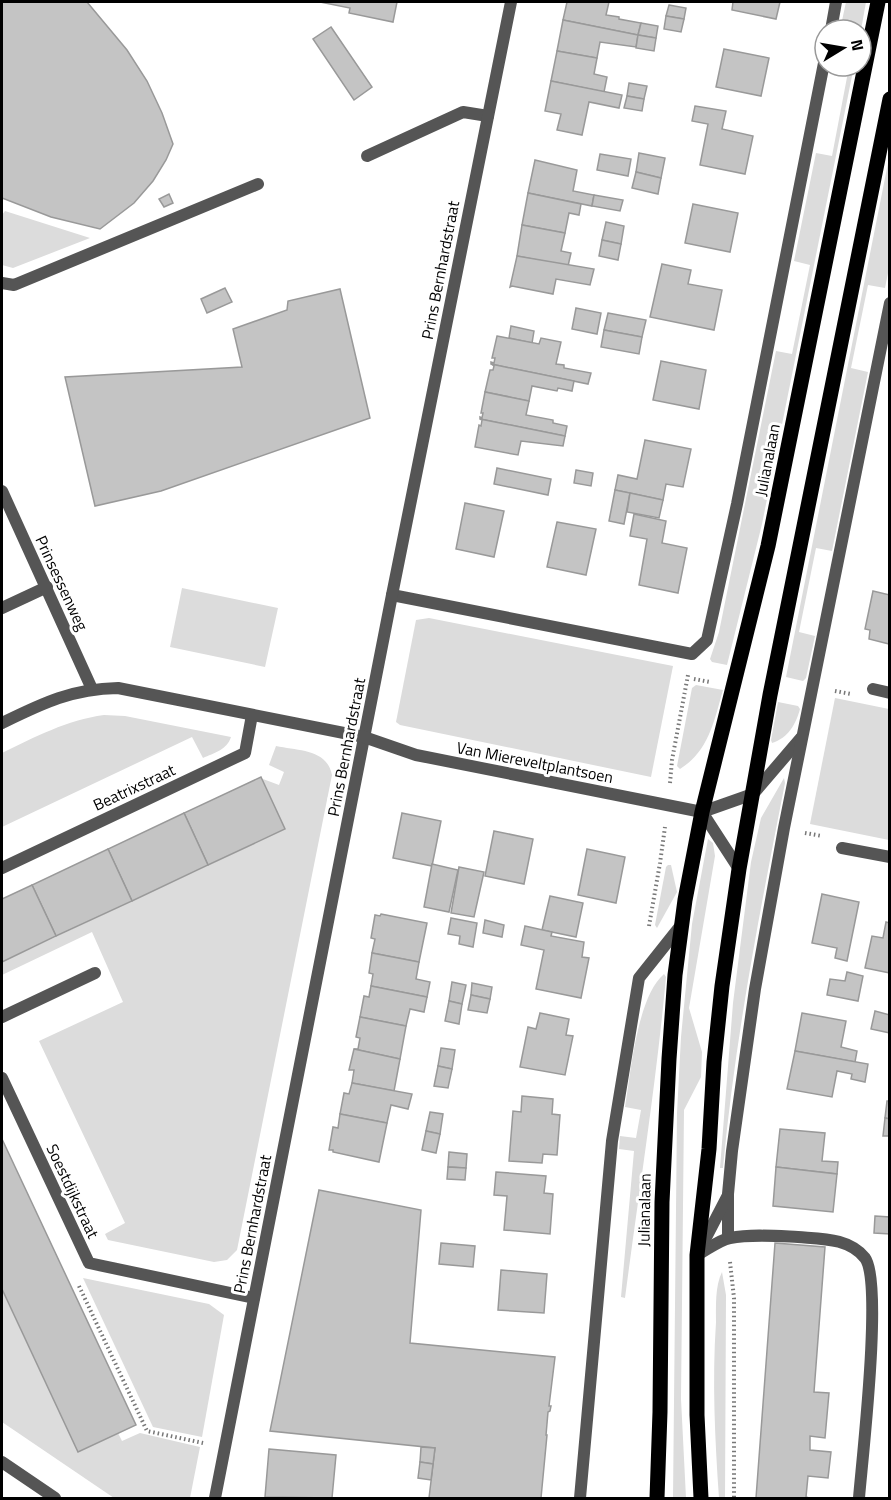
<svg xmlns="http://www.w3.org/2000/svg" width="891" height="1500" font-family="'Titillium Web',sans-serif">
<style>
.green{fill:#dcdcdc}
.building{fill:#c4c4c4;stroke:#999;stroke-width:1.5}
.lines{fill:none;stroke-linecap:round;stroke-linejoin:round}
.path{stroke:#777;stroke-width:4;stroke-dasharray:1.5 3;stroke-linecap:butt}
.service{stroke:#555;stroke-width:12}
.minor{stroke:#555;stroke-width:12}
.tertiary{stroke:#555;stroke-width:12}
.primary{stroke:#000;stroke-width:15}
.labels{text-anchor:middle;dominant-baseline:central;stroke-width:6;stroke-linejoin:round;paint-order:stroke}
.street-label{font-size:16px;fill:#000;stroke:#fff}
</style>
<rect width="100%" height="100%" fill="#fff"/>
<g class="green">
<polygon points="846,2 866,2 861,30 840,30"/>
<polygon points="833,66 854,66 762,524 727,665 712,662 710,659 719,632 776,351 792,354 810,265 794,261 816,153 832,156 848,72 833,68"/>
<polygon points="889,158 890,263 885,288 868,285 851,368 868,372 832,551 816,548 799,632 815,636 806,678 803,681 786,677"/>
<polygon points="5,211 90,238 13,268 2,265 2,215"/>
<polygon points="182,588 278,608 265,667 170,647"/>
<polygon points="429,618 673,666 651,777 400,725 396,722 416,620"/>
<path d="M696,685L723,690C714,721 709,751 680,769L677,766L692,688Z"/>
<polygon points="835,698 889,709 889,840 810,824"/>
<path d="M778,702L798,706L800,709C796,724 788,738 772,743L771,740Z"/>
<path d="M104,715L125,716L231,737C227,750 214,753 203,758L192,737L2,827V753C35,737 67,720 104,715Z"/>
<path d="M276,746C299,751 327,749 332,775L237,1250L227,1260L214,1262L108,1240L105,1234L125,1223L39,1041L123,1002L92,932L2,975V962L285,829L262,781L263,779L279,785L284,772L269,765Z"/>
<path d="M784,778L785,783C760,910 735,1038 723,1168H720L733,1003L751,862L761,818Z"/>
<polygon points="708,839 713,843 715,856 689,1008 702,1052 701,1077 684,1110 681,1399 686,1498 673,1498 677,1113 681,1037 692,924"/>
<polygon points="668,865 671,865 677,892 657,928 655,925 666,867"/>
<path d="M664,974L666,977C656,1085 639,1191 625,1298L621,1297L634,1151L619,1149L620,1136L636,1138L641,1110L625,1107C631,1072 637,997 664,974Z"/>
<path d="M722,1272L726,1295L725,1498H719C715,1440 712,1381 716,1322C716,1306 715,1286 722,1272Z"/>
<polygon points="83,1278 209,1304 224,1315 202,1437 153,1427"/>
<polygon points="2,1290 78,1452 118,1433 122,1441 140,1433 200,1447 190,1498 114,1498 2,1422"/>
</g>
<g class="building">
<polygon points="2,2 87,2 127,50 147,81 162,113 173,144 166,160 153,181 134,203 100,229 51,217 2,198"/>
<polygon points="320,2 397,2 393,22 349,13 350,8"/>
<polygon points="567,2 609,2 606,15 619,17 619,19 641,23 638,35 563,20"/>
<polygon points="733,2 780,2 776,19 732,10"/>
<polygon points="669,5 686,8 684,19 666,16"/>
<polygon points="666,16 684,19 681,32 664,29"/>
<polygon points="563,20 638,35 636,47 600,42 597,58 557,51"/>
<polygon points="641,23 658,26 656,38 638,35"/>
<polygon points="331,27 372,87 354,100 313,39"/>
<polygon points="638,35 656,38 654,51 636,48"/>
<polygon points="724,49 769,58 761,96 716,87"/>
<polygon points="557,51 597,58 594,74 607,77 604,92 551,81"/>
<polygon points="551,81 622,95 619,108 589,102 582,135 557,130 561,114 545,111"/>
<polygon points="629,83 647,86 644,99 627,96"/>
<polygon points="627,96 644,99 642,111 624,108"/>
<polygon points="695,106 726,111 722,129 753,136 745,174 700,165 708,124 692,121"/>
<polygon points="639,153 665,158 661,178 636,172"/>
<polygon points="600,154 631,159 628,176 597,170"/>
<polygon points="535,160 577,170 573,191 594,195 592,206 528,193"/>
<polygon points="636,172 661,178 658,194 632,188"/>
<polygon points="528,193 581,204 579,215 569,213 565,233 522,225"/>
<polygon points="169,194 173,203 164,207 159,199"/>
<polygon points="594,195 623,200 620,211 592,206"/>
<polygon points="693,204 738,213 730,252 685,243"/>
<polygon points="606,222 624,226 621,244 602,240"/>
<polygon points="522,225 565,233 561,251 571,253 568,266 517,256"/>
<polygon points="602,240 621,244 618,260 599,256"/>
<polygon points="517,256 594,269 590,285 556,279 553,294 512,286 510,287"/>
<polygon points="662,264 691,270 688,284 722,290 714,330 650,317"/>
<polygon points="225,288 232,302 207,313 201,299"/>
<polygon points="340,289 370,418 161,491 95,506 65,377 242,367 233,329 287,310 288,301"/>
<polygon points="576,308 601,313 597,334 572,329"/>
<polygon points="608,313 646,320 642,337 604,330"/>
<polygon points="511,326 534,331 532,343 509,338"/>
<polygon points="604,330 642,337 639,354 601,347"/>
<polygon points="497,336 539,344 541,338 561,342 556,364 564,365 564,368 591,373 588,384 491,364 491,362 494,363 495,358 492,358"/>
<polygon points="661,361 706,370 699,409 653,400"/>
<polygon points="491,364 574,381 572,391 558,388 557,391 532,386 529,401 485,392 490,370 493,370 494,366"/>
<polygon points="485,392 529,401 526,415 553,420 553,423 567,426 565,436 480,419 480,417 482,418 483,413 481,413"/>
<polygon points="480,419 565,436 563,446 521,441 518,455 475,447 479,425 481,426 482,420"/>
<polygon points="645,440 691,449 683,487 666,484 663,500 615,490 618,475 637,479"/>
<polygon points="497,468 551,479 548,495 494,484"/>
<polygon points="576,470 593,473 591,486 574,483"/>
<polygon points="615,490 630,493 624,524 609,521"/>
<polygon points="630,493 663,500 659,518 627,512"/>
<polygon points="465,503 504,511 494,557 456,549"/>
<polygon points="634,514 666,521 662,543 687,548 678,593 639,585 647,539 630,536"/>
<polygon points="557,522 596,529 586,575 547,567"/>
<polygon points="873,591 890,595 889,644 869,639 870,630 865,629"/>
<polygon points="261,777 285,829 208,865 184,813"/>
<polygon points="184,813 208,865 132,901 108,849"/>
<polygon points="402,813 441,821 432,866 393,858"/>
<polygon points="494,831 533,839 524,884 485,876"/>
<polygon points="108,849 132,901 56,936 32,885"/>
<polygon points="587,849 625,857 616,903 578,895"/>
<polygon points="432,864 458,870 449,912 424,907"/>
<polygon points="459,867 484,872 474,917 451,913"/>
<polygon points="32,885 56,936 2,962 2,899"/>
<polygon points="822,894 859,902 847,961 835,958 837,948 812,943"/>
<polygon points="550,896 583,903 576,937 542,930"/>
<polygon points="381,914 427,923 419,962 372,953 375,939 371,938 375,915 380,916"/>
<polygon points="451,918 477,923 473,947 459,944 460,936 448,934"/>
<polygon points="485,920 504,925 502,937 483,933"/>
<polygon points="886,922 890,923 890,973 865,968 872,936 883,938"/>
<polygon points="525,926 552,932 551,936 584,942 582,957 589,958 581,998 536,989 544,950 521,945"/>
<polygon points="372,953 419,962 416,979 430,982 427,997 371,986 373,974 369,973"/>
<polygon points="847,972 863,976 858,1001 827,995 830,979 845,981"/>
<polygon points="452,982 466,985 462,1004 449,1001"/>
<polygon points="472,983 492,987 490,999 471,995"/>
<polygon points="371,986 427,997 424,1012 410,1009 406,1026 360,1017 364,996 369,997"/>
<polygon points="471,995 490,999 487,1013 468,1010"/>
<polygon points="449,1001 462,1004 459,1024 445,1021"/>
<polygon points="875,1011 890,1015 890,1033 871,1029"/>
<polygon points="540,1013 569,1019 566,1035 573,1036 565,1075 520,1067 528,1027 536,1029"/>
<polygon points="802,1013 846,1021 841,1047 857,1051 855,1062 795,1051"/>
<polygon points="360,1017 406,1026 400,1059 354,1049 358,1049 360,1038 356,1037"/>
<polygon points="441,1048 455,1050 452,1069 438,1066"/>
<polygon points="354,1049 400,1059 394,1091 352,1083 354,1070 349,1070"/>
<polygon points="795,1051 868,1064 865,1082 851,1079 852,1074 837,1071 832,1097 787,1089"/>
<polygon points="438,1066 452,1069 448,1088 434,1086"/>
<polygon points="352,1083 412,1094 408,1109 391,1105 387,1123 340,1114 344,1093 349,1094"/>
<polygon points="522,1096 553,1099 552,1114 560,1115 557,1155 543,1154 542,1163 509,1161 513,1111 521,1112"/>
<polygon points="887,1101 890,1101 890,1119 885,1118"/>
<polygon points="430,1112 443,1114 440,1134 426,1131"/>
<polygon points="340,1114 387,1123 379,1162 333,1152 333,1150 329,1150 333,1127 338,1128"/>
<polygon points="885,1118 890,1119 890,1136 883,1136"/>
<polygon points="780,1129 825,1133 822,1161 838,1162 837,1174 776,1167"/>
<polygon points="426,1131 440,1134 436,1153 422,1150"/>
<polygon points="2,1139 136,1425 78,1452 2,1289"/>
<polygon points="449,1152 467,1154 466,1168 448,1167"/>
<polygon points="448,1167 466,1168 465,1180 447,1179"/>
<polygon points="776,1167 837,1174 833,1212 773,1206"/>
<polygon points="496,1172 546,1176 544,1193 553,1194 550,1234 504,1230 507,1196 494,1195"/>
<polygon points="319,1190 421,1210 410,1343 555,1357 549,1406 551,1406 550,1411 548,1412 546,1435 547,1435 541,1498 429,1498 435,1448 270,1431"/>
<polygon points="875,1216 890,1217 890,1234 874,1233"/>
<polygon points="441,1243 475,1246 473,1267 439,1264"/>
<polygon points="775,1243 825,1247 814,1392 829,1393 825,1438 810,1436 810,1450 831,1452 828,1478 808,1476 806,1497 809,1498 756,1498"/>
<polygon points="501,1270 547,1274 544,1313 498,1310"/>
<polygon points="421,1447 435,1448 433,1464 420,1462"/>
<polygon points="269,1449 336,1455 332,1498 265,1497"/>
<polygon points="420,1462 433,1464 431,1480 418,1478"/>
</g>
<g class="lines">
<g class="path">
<polyline points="694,679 710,682"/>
<polyline points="835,691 851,694"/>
<polyline points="670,783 672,760 688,675"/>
<polyline points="805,833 822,836"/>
<polyline points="649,926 660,863 665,827"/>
<polyline points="730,1262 734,1298 734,1498"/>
<polyline points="79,1286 147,1431 203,1443"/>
</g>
<g class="service">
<polyline points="367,156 463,112 488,116"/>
<polyline points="2,283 14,285 258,184"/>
<polyline points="2,608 47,587"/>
<polyline points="2,1017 95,973"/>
<path d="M697,1255C707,1250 719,1240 730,1238C751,1234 776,1236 798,1237C822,1239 849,1238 865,1258C883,1282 862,1460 859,1498"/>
</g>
<g class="minor">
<polyline points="831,30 836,2"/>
<polyline points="2,491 92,689"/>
<polyline points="392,595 692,654 707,640 737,504 825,58"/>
<polyline points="873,689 890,693"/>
<polyline points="753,794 801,738"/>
<polyline points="842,848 890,857"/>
<polyline points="2,868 245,753 252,715"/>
<polyline points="2,1078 89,1263 254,1298"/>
<polyline points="728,1238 728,1194 732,1151 755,989 784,828 890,303"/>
<polyline points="699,1251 727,1197"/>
<polyline points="2,1462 55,1498"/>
<polyline points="215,1498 392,595 511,2"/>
<polyline points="580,1498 612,1141 639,978 682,924"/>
</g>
<g class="tertiary">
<path d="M2,723C43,703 71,689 118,688L364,737L416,755L702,812L753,794"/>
<polyline points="702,812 739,869"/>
</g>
<g class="primary">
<polyline points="657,1498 660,1412 662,1202 669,1059 675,975 685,900 702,812 768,546 878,2"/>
<polyline points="701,1498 697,1415 697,1255 709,1149 714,1062 722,986 739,869 770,695 890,99"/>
</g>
</g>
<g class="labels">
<g class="street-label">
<text transform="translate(440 270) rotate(-79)">Prins Bernhardstraat</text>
<text transform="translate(767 460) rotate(-79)">Julianalaan</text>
<text transform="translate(62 583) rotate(65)">Prinsessenweg</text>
<text transform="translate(346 747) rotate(-79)">Prins Bernhardstraat</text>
<text transform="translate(535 762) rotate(11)">Van Miereveltplantsoen</text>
<text transform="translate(134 787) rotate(-25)">Beatrixstraat</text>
<text transform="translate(73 1191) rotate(65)">Soestdijkstraat</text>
<text transform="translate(644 1210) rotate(-89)">Julianalaan</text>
<text transform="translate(252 1224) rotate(-79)">Prins Bernhardstraat</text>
</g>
</g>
<rect width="891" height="1500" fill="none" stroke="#000000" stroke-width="6"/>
<g transform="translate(843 48) rotate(79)"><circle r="28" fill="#ffffff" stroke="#999999" stroke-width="1.5"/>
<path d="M0-4.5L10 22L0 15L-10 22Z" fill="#000000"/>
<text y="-9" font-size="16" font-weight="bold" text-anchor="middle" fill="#000000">N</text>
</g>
</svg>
